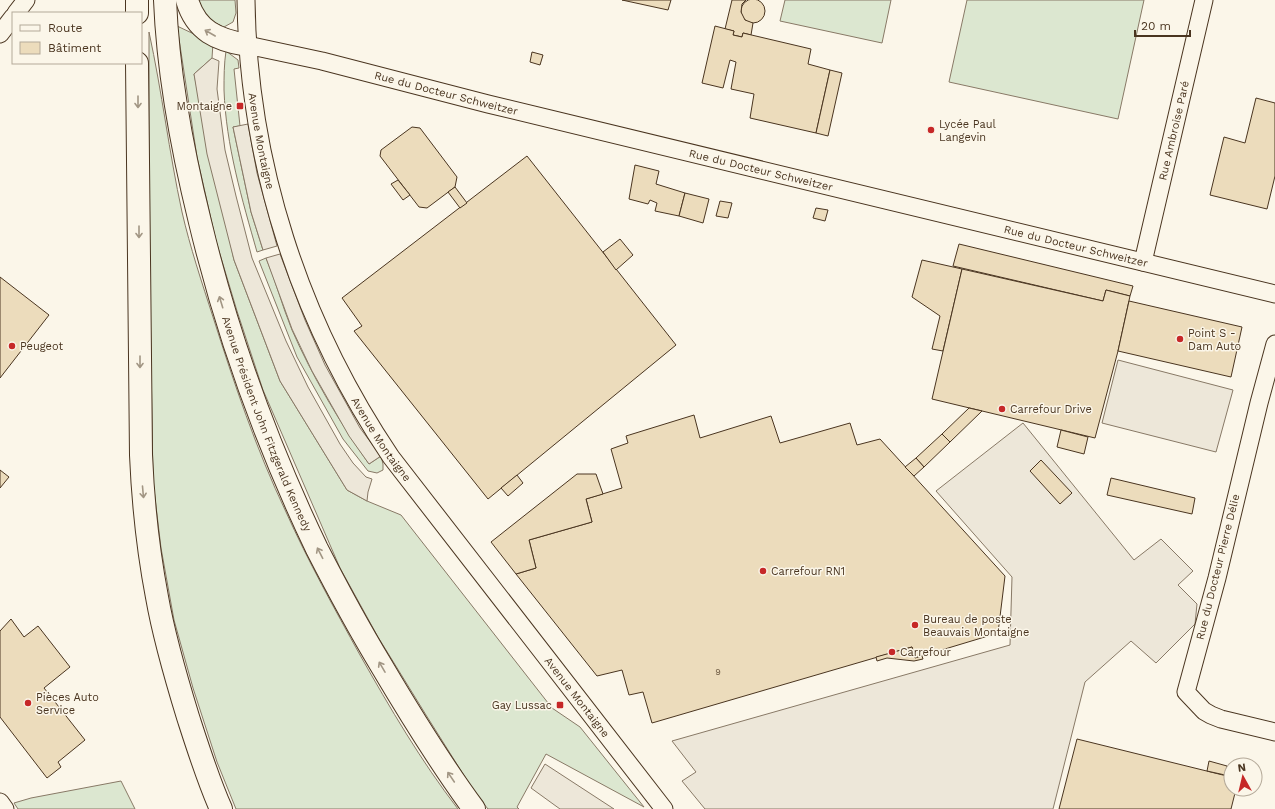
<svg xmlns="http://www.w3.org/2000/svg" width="1275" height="809" font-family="'Work Sans',sans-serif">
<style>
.grass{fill:#dce7d0;stroke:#887966}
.parking{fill:#ede7d9;stroke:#887966}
.building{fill:#ecdcbc;stroke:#4a3520}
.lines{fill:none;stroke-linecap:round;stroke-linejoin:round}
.street-casing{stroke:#4a3520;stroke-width:19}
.secondary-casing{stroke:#4a3520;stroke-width:24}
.street{stroke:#fbf6e9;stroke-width:17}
.secondary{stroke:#fbf6e9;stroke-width:22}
.oneway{stroke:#a29684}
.poi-dot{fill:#c62828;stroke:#fbf6e9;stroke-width:1.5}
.labels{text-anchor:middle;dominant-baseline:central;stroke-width:3;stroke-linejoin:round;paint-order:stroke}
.number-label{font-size:9px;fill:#725f47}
.street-label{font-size:11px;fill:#4a3520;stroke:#fbf6e9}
.poi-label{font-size:11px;fill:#4a3520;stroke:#fbf6e9;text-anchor:start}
</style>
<rect width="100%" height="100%" fill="#fbf6e9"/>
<g class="grass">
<path d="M196,0H235L236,13L233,22L224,27C209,21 203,14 196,0Z"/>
<polygon points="785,0 891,0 882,43 780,21"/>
<polygon points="967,0 1144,0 1118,119 949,82"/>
<polygon points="177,26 213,43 212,58 194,74 234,260 280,381 347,490 367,501 401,515 552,708 580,727 644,807 546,754 517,807 519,809 488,809 475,793 426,715 378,637 340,568 263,390 237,311 216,241 197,157"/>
<path d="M149,32C162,92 169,152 182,212C190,247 202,283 213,317C234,383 256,449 286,512C308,561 334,608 360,655C390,708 421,761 458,809H236L217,762L193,688L174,620L161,548L153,481L149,236Z"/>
<path d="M226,51L238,60L239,68L234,69L240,126L233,127L251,212L263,250L257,252C242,199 226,146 224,90C224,77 224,64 226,51Z"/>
<path d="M266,258C276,281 282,306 292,330C312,376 340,423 369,464L381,456L383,464V470L377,473L368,471L343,439L297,357L259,261Z"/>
<polygon points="121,781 135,809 18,809 14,803 31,798"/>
</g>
<g class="parking">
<polygon points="212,58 219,61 217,89 225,150 236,196 252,258 286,341 308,387 340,444 353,463 366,477 372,479 368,492 367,501 347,490 280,381 234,260 207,154 194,74"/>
<polygon points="248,124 257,173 277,246 263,250 251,212 233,127"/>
<polygon points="280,254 305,320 325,365 360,428 381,456 369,464 349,436 312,371 292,329 266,258"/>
<polygon points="1118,360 1233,390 1216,452 1102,423"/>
<polygon points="1023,423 1134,560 1161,539 1193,571 1178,585 1197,604 1195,624 1156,663 1131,641 1085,682 1053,809 705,809 682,781 696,772 672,741 1010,645 1012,577 936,491"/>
<polygon points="545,764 614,809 560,809 531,788"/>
</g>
<g class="building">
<circle cx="753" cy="11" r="12"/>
<polygon points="622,0 671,0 668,10"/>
<polygon points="732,0 746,0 742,4 741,12 745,20 753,23 751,35 743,33 742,37 733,35 734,31 725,29"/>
<polygon points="715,26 734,31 733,35 742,37 743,33 811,49 808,64 830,70 816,133 750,118 754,94 731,89 736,62 730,60 723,88 702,83"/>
<polygon points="532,52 543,55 540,65 530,62"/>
<polygon points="830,70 842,73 828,136 816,133"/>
<polygon points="1256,98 1275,103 1275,176 1267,209 1210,195 1224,137 1245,143"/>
<polygon points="412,127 420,128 457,177 455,187 427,208 419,207 380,156 381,150"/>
<polygon points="527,156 676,345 488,499 354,331 362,326 342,298"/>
<polygon points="635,165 659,171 656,184 685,193 679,216 655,211 657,203 650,200 648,204 629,199"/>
<polygon points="398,180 410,195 403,200 391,184"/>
<polygon points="455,187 467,203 460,208 448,192"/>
<polygon points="685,193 709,199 703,223 679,216"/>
<polygon points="720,201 732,203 728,218 716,216"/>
<polygon points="816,208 828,210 825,221 813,218"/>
<polygon points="620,239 633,255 616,270 603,252"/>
<polygon points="959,244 1133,286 1130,296 1106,290 1103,301 953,266"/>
<polygon points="922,260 962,269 943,351 932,349 940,316 912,297"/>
<polygon points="962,269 1103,301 1106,290 1130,296 1118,351 1095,438 932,399"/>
<polygon points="0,277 49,315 0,378"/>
<polygon points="1129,301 1242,327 1231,377 1118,351"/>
<polygon points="969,408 982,411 950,442 942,434"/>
<polygon points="694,415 700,438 771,416 780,443 850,423 857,445 880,439 1005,576 998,633 915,658 912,647 652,723 643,692 629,695 622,670 597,676 516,574 536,568 529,540 592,522 586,499 622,488 611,449 628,443 626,436"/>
<polygon points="1061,430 1088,437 1084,454 1057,447"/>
<polygon points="942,434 950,442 924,467 916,458"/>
<polygon points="916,458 924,467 914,476 905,467"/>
<polygon points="1041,460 1072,493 1060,504 1030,471"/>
<polygon points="0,470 9,477 0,488"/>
<polygon points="577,474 596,474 603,494 586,499 592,522 529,540 536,568 516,574 491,542"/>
<polygon points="517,475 523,483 508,496 501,488"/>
<polygon points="1111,478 1195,498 1192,514 1107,495"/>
<polygon points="11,619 24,637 38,626 70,667 44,688 85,740 58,762 61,767 47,778 0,717 0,631"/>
<polygon points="912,647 915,658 922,656 923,659 914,661 887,658 877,661 876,657"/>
<polygon points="1077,739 1231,777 1231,789 1236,789 1231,809 1059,809"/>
<polygon points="1209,761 1227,766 1225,775 1207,771"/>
</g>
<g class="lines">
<defs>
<g id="street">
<path id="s1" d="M246,0C248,163 300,322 391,457L664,809"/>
<polyline points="16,13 26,0"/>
<polyline points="0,34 13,17"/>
<path id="s2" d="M247,45L322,61L488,104L1275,294"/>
<path id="s3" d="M1143,262L1204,0"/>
<polyline points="1275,344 1259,403 1217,578 1186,692 1204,711 1211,715 1221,719 1275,732"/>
<polyline points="0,802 5,809"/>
</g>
<g id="secondary">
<polyline points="137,0 137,13"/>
<path id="s4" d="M165,0C168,75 182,149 200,222C227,334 267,445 317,549C337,588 358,627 381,665C410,714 440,763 474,809"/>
<path d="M187,0C196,31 217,40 247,45"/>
<path d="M137,63L141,455C143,502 148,550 157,597C164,637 176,678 188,717C198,748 208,780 221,809"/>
</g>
</defs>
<use href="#street" class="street-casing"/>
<use href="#secondary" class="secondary-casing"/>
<use href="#street" class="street"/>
<use href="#secondary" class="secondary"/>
</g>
<defs><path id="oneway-shaft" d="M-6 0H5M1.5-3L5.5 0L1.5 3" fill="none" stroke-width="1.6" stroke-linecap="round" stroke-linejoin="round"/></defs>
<g class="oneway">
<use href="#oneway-shaft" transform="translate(210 33) rotate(-150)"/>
<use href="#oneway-shaft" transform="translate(138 102) rotate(90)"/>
<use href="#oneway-shaft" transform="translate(139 232) rotate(90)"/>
<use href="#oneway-shaft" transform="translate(221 302) rotate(-107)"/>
<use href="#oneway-shaft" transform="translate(140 362) rotate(90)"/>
<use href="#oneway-shaft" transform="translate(143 492) rotate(85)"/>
<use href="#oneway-shaft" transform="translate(320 553) rotate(-117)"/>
<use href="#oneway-shaft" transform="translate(382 667) rotate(-120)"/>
<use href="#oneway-shaft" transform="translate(451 777) rotate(-124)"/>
</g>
<g class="poi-dot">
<rect x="236" y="102" width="8" height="8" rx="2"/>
<circle cx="931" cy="130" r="4"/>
<circle cx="1180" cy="339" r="4"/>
<circle cx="12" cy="346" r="4"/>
<circle cx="1002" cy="409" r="4"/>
<circle cx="763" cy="571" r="4"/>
<circle cx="915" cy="625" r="4"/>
<circle cx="892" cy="652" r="4"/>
<circle cx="28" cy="703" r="4"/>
<rect x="556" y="701" width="8" height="8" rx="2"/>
</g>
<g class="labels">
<g class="number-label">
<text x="718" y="672">9</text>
</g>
<g class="street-label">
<text stroke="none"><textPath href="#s2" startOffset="205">Rue du Docteur Schweitzer</textPath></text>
<text stroke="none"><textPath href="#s3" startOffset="135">Rue Ambroise Paré</textPath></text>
<text stroke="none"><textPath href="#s1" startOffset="142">Avenue Montaigne</textPath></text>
<text stroke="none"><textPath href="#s2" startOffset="529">Rue du Docteur Schweitzer</textPath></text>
<text stroke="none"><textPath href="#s2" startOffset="853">Rue du Docteur Schweitzer</textPath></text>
<text stroke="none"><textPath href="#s4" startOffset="438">Avenue Président John Fitzgerald Kennedy</textPath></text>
<text stroke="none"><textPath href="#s1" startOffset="466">Avenue Montaigne</textPath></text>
<text transform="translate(1218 567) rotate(-76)">Rue du Docteur Pierre Délie</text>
<text stroke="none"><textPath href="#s1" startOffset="790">Avenue Montaigne</textPath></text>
</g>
<g class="poi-label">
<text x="232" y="106" text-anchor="end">Montaigne</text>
<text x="939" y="124">Lycée Paul<tspan x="939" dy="13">Langevin</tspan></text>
<text x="1188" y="333">Point S -<tspan x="1188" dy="13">Dam Auto</tspan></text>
<text x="20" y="346">Peugeot</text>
<text x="1010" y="409">Carrefour Drive</text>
<text x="771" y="571">Carrefour RN1</text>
<text x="923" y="619">Bureau de poste<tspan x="923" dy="13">Beauvais Montaigne</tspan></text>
<text x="900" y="652">Carrefour</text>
<text x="36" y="697">Pièces Auto<tspan x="36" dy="13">Service</tspan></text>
<text x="552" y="705" text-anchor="end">Gay Lussac</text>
</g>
</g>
<rect x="12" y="12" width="130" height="52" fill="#fbf6e9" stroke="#b4a999"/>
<rect x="20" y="25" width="20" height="6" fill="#fbf6e9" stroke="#b4a999"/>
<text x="48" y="32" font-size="12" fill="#4a3520">Route</text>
<rect x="20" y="42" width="20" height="12" fill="#ecdcbc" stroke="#b4a999"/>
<text x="48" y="52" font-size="12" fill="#4a3520">Bâtiment</text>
<g transform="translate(1243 777) rotate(352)"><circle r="19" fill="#fbf6e9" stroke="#b4a999"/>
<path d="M0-3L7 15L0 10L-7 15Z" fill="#c62828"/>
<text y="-6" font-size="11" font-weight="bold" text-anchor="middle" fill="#4a3520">N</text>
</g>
<path d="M1135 30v6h55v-6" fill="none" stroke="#4a3520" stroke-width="2"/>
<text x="1141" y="30" font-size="12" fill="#4a3520" stroke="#fbf6e9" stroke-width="3" paint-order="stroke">20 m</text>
</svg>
